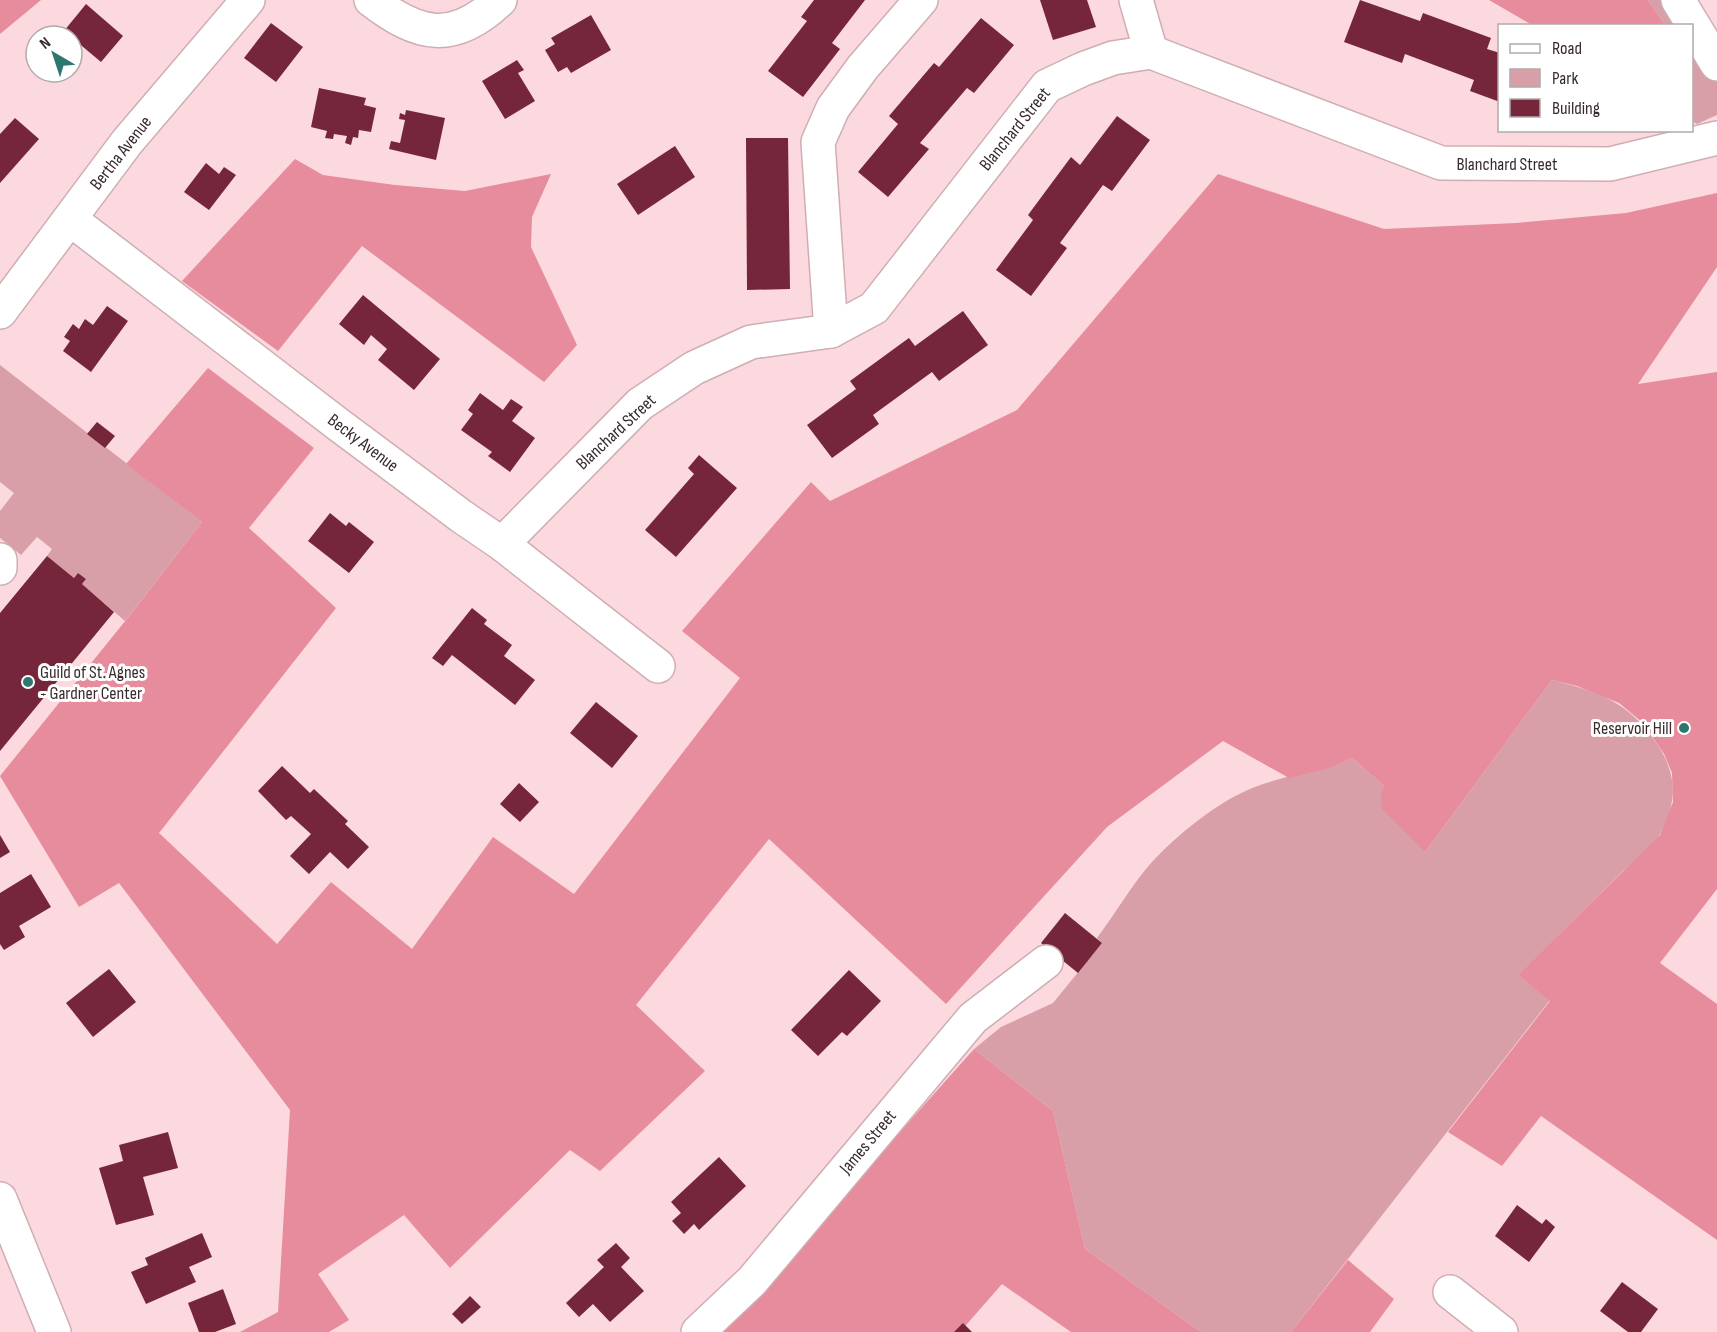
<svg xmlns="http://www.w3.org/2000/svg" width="1717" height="1332" font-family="'Sofia Sans Condensed',sans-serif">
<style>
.green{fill:#d99fa8}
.forest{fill:#e78c9c}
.building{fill:#75263a}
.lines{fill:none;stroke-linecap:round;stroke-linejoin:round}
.minor-casing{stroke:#cfaeb3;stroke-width:36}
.minor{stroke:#fff;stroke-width:33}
.poi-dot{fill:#2e7771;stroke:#fff;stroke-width:2}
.labels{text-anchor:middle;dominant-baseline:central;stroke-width:6;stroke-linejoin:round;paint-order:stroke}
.street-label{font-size:18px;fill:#392b2d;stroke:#fff}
.poi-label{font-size:18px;fill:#392b2d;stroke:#fff;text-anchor:start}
</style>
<rect width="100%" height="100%" fill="#fcd9de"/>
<g class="green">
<polygon points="1648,0 1670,0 1685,25 1665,25"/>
<polygon points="1692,35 1717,76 1717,115 1697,124 1692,121"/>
<polygon points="0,365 202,522 125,621 82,584 86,579 78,573 74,578 47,556 52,549 37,537 21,555 0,538 0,511 14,493 0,482"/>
<path d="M1552,680C1600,692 1629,702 1657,744C1677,774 1678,802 1660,834C1654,846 1633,862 1622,872C1588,906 1553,941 1518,975L1550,1000L1291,1332H1201L1085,1249L1053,1111L974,1049L1001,1027L1053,1003L1102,943L1097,938C1115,914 1131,886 1151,863C1177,835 1218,801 1255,787C1286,775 1320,771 1352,758L1384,786L1425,852Z"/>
</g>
<g class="forest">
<polygon points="0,0 41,0 0,34"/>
<polygon points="1489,0 1648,0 1665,25 1532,25"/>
<polygon points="295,159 323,175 395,185 465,191 551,174 532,217 531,247 577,345 544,382 362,246 278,351 182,281"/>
<polygon points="1218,174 1384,229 1516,223 1626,213 1717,193 1717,267 1638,384 1717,372 1717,889 1660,963 1717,1004 1717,1240 1541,1116 1502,1166 1448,1132 1550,1001 1518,975 1660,835 1673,802 1672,773 1664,754 1643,723 1619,703 1577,686 1552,680 1425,852 1382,809 1381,793 1384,786 1352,758 1329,768 1289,778 1223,741 1107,827 946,1004 769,839 636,1005 705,1071 600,1171 570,1150 450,1268 404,1215 318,1274 349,1320 329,1332 240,1332 278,1312 290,1110 119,883 79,907 0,776 126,620 202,522 126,464 208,368 314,448 249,528 336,608 159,833 277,944 331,882 412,949 493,837 574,894 740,678 682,631 811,482 830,501 1017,410"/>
<polygon points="974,1049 1053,1111 1085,1249 1201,1332 1071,1332 1002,1284 960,1332 716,1332 761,1288"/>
<polygon points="1348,1260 1394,1299 1370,1332 1291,1332"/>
</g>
<g class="building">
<polygon points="814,0 865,0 832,43 840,49 803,97 768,71 807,21 801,17"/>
<polygon points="1040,0 1087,0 1096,27 1053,40"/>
<polygon points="1360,0 1420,21 1423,13 1491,38 1487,49 1500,53 1500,102 1470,91 1474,80 1405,54 1402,63 1344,42"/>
<polygon points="86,4 123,36 101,62 64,31"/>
<polygon points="591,15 611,50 571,73 567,67 558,72 545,50 555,44 551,38"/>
<polygon points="981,18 1014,45 974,93 967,88 920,143 929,149 888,197 858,172 898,124 889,116 934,63 939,67"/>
<polygon points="271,23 303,47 276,82 244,58"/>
<polygon points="517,60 524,70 518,73 535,101 505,119 482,81"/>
<polygon points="319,88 366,98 364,105 376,108 371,132 359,130 358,138 353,137 351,145 345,143 347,136 334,134 333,139 325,138 327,131 311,127"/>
<polygon points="406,110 445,118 436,160 389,149 391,141 400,143 405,120 399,119 400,113 405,115"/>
<polygon points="1117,116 1150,140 1112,191 1103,185 1060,243 1067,248 1031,296 996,270 1033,220 1028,215 1071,157 1080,165"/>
<polygon points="15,118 39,139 0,183 0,134"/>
<polygon points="746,138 788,138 790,289 747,290"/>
<polygon points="675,146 695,177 638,215 617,184"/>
<polygon points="206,163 219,174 224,167 236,175 209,210 184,192"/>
<polygon points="363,295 440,359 414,390 378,360 387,349 371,335 364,345 339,324"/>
<polygon points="107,306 128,321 91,372 63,351 70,341 64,337 73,324 79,329 85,319 93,325"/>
<polygon points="963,311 988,345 939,381 932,372 873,415 879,424 832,458 807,425 856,389 850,381 902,343 909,338 915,346"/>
<polygon points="480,393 503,410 511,399 523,407 512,421 535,438 510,472 488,456 492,452 461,430 473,414 468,410"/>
<polygon points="97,422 115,436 105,448 87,434"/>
<polygon points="699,455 737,488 676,557 645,530 694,474 688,468"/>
<polygon points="330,513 346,526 349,522 374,542 349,573 308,541"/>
<polygon points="47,556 74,578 78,573 86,579 82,584 114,612 0,751 0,613"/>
<polygon points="472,608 487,620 484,624 512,645 504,656 535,680 515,705 452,655 443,666 432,658"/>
<polygon points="596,702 638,736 612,768 570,733"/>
<polygon points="282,766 310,793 314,789 348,821 345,824 369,847 348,869 330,852 309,874 290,856 311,834 291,816 286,820 258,791"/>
<polygon points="519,783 539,802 520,822 500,804"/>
<polygon points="0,835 10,852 0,858"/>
<polygon points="31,874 51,907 19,926 25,937 4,950 0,944 0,893"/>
<polygon points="1065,913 1102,943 1078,973 1041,943"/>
<polygon points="109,969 136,1002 93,1037 66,1003"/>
<polygon points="849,970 881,1001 847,1036 842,1032 818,1056 791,1030"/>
<polygon points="168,1132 178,1168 143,1177 154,1215 116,1225 99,1168 123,1161 119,1145"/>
<polygon points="719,1157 746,1186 699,1230 694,1224 684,1234 672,1221 681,1213 671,1202"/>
<polygon points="1517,1205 1542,1224 1546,1219 1555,1227 1529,1262 1495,1236"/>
<polygon points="202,1233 212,1257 189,1267 196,1282 146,1304 131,1272 148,1265 145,1258"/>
<polygon points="616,1243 630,1258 621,1267 644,1291 610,1322 593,1304 579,1317 566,1303 604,1267 597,1260"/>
<polygon points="1622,1282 1658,1309 1641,1332 1628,1332 1600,1311"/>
<polygon points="223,1289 236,1324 215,1332 199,1332 188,1303"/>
<polygon points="470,1296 481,1307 462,1324 452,1314"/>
<polygon points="963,1323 972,1332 954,1332"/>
</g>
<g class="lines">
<defs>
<g id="minor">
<path d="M371,0C418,36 453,45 500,0"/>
<polyline points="1136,0 1151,52"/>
<polyline points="1678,0 1717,64"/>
<polyline points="70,219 339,425 461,516 502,544 658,666"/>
<polyline points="0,312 127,142 248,0"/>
<polyline points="831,331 818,142 833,108 863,67 921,0"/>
<polyline points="502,544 640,404 694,368 751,342 831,331 874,308 1047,86 1083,69 1113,58 1151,52 1441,163 1610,164 1717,138"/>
<polyline points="0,560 0,568"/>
<polyline points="0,1199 54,1332"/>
<polyline points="1450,1292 1501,1332"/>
<polyline points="698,1332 752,1281 973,1018 1046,962"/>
</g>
</defs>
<use href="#minor" class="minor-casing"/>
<use href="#minor" class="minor"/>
</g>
<g class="poi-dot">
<circle cx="28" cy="682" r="6"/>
<circle cx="1684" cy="728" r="6"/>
</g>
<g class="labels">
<g class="street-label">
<text transform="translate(1015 129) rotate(-51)">Blanchard Street</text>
<text transform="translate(121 153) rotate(-52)">Bertha Avenue</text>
<text x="1507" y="164">Blanchard Street</text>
<text transform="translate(616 432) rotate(-43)">Blanchard Street</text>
<text transform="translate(363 443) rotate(37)">Becky Avenue</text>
<text transform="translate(868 1142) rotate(-50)">James Street</text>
</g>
<g class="poi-label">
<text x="40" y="672">Guild of St. Agnes<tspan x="40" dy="21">- Gardner Center</tspan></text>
<text x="1672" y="728" text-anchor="end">Reservoir Hill</text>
</g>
</g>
<rect x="1498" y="24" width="195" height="108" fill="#ffffff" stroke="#b0aaab" stroke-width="1.5"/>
<rect x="1510" y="44" width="30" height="9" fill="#ffffff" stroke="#b0aaab" stroke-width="1.5"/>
<text x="1552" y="54" font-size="18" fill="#392b2d">Road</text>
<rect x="1510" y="69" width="30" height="18" fill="#d99fa8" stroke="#b0aaab" stroke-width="1.5"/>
<text x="1552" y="84" font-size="18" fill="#392b2d">Park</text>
<rect x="1510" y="99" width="30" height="18" fill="#75263a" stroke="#b0aaab" stroke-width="1.5"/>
<text x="1552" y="114" font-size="18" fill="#392b2d">Building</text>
<g transform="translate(54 54) rotate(321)"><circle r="28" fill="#ffffff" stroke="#b0aaab" stroke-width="1.5"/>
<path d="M0-4.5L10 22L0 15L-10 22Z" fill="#2e7771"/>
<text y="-9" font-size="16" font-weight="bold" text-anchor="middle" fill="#392b2d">N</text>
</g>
</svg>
